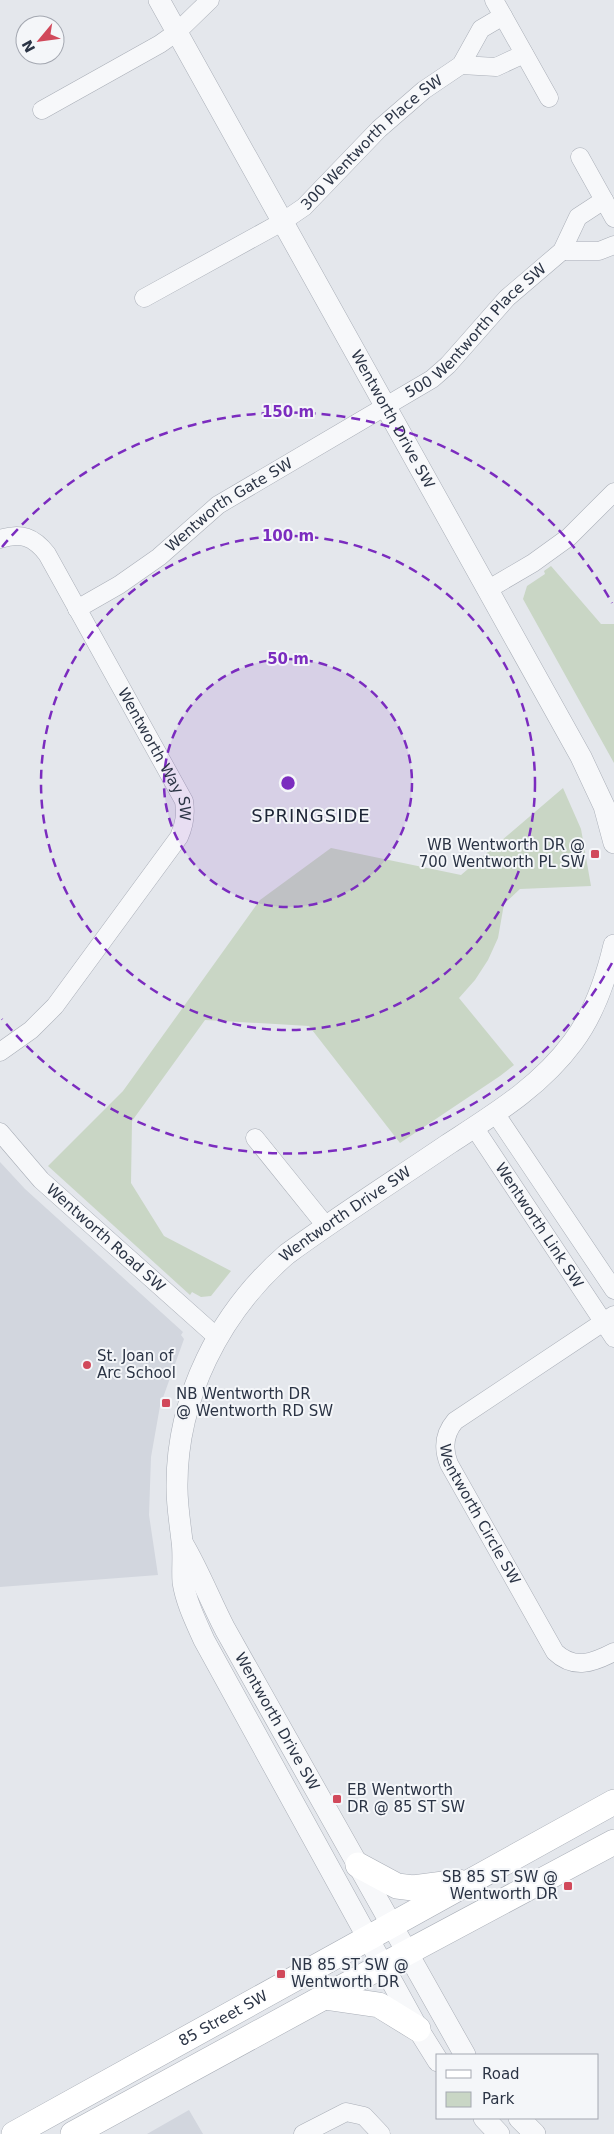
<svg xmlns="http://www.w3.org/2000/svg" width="614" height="2134" font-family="'DejaVu Sans',sans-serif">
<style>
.built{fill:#d2d6de}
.green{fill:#c9d6c5}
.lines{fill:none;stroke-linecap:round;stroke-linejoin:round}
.minor-casing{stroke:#a9aeb7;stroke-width:19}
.tertiary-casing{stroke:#a9aeb7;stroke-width:22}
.secondary-casing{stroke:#a9aeb7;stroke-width:26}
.minor{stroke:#f7f8fa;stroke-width:18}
.tertiary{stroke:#f7f8fa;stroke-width:21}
.secondary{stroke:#fff;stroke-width:25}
.ring{fill:none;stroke:#7b2cbf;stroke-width:2.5;stroke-dasharray:9 6}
.poi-dot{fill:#d1495b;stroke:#f4f6f9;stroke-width:2}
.labels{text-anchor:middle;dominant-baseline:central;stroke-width:4;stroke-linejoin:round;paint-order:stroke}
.street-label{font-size:15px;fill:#2b3445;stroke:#f4f6f9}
.poi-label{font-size:15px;fill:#2b3445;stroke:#f4f6f9;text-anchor:start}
.quarter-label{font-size:18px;letter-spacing:1px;fill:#1d2536;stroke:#f4f6f9}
.centre{fill:#7b2cbf;stroke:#f4f6f9;stroke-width:2.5}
.ring-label{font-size:15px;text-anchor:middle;font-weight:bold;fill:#7b2cbf;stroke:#f4f6f9;stroke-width:4;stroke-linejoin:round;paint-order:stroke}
</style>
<rect width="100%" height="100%" fill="#e4e7ec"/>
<g class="built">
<polygon points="0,1162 25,1189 183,1332 181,1335 184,1339 160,1406 151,1457 149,1515 158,1575 0,1587"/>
<polygon points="189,2110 203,2134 147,2134"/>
</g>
<g class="green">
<polygon points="551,566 601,624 614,624 614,763 523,599 527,586 545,574 544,571"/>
<polygon points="563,788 581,829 591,886 520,889 504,904 498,938 488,960 475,980 459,998 514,1065 500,1076 400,1143 309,1026 205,1020 132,1121 131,1183 164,1236 231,1271 211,1296 201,1297 192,1292 190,1295 48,1166 123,1091 260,900 331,848 461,875"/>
</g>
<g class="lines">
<defs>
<g id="minor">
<polyline points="494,0 549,98"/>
<polyline points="461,65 496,67 524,54"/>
<polyline points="42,110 160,44 177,32 210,0"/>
<polyline points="580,157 614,218"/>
<polyline points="562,251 599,251 614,245"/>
<path id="s1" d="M144,298L282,222L304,207L379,129L424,90L461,65L481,29L503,16"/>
<path id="s2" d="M0,539C21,532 34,537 47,554L184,801C186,814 185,824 179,837L55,1006L31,1030L0,1052"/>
<polyline points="487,590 533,563 569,537 614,492"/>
<path id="s3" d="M77,609L119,585L159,557L218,505L432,379L448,365L507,298L562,251L578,217L604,200"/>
<polyline points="495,1113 614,1290"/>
<path id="s4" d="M474,1127L614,1338"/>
<path id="s5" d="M0,1132L41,1180L218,1338"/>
<polyline points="255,1138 326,1226"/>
<path id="s6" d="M614,1315L455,1421C444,1434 443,1449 449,1464L555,1652C574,1670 593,1663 614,1652"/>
<polyline points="303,2134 346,2112 364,2116 381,2134"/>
</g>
<g id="tertiary">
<path id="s7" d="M159,0L581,757L604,806L614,843"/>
<path id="s8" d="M183,1544C199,1571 210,1600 225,1629L465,2055"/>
<path id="s9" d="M438,2061L418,2029L204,1640C196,1622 186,1602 183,1582C182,1569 184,1554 182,1541C180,1523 177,1506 177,1488C176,1398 220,1312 287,1254C339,1216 394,1181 447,1145C493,1115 540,1087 573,1042C594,1014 606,979 614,945"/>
<polyline points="484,2118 499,2134"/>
<polyline points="519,2118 535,2134"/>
</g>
<g id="secondary">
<polyline points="358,1865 397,1886 413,1888 459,1882"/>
<polyline points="324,1997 379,2005 418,2029"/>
<path id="s10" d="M14,2134L614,1802"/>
<polyline points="73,2134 324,1997 614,1842"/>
</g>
</defs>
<use href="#minor" class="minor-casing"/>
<use href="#tertiary" class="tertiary-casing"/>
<use href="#secondary" class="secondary-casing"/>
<use href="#minor" class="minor"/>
<use href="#tertiary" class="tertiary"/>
<use href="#secondary" class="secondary"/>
</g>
<circle cx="288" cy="783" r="124" fill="#7b2cbf" fill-opacity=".12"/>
<g class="ring">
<circle cx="288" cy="783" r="124"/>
<circle cx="288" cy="783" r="247"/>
<path d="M612 963A371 371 0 0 1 2 1019M2 547A371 371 0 0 1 612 603"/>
</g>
<g class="poi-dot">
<rect x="590" y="849" width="10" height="10" rx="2.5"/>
<circle cx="87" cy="1365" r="5"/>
<rect x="161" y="1398" width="10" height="10" rx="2.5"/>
<rect x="332" y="1794" width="10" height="10" rx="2.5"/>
<rect x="563" y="1881" width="10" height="10" rx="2.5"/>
<rect x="276" y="1969" width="10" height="10" rx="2.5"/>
</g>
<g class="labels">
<g class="street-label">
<text stroke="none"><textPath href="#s1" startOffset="278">300 Wentworth Place SW</textPath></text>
<text stroke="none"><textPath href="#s3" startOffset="489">500 Wentworth Place SW</textPath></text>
<text stroke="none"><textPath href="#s7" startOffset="480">Wentworth Drive SW</textPath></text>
<text stroke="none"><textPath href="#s3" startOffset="185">Wentworth Gate SW</textPath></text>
<text stroke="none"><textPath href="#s2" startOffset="282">Wentworth Way SW</textPath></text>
<text stroke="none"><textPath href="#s9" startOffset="975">Wentworth Drive SW</textPath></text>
<text stroke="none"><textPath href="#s4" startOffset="118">Wentworth Link SW</textPath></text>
<text stroke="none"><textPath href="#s5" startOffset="150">Wentworth Road SW</textPath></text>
<text stroke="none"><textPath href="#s6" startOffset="295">Wentworth Circle SW</textPath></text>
<text stroke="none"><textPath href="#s8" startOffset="201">Wentworth Drive SW</textPath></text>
<text stroke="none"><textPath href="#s10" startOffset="239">85 Street SW</textPath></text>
</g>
<g class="poi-label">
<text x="585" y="845" text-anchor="end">WB Wentworth DR @<tspan x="585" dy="17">700 Wentworth PL SW</tspan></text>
<text x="97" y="1356">St. Joan of<tspan x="97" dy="17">Arc School</tspan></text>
<text x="176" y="1394">NB Wentworth DR<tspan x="176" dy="17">@ Wentworth RD SW</tspan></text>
<text x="347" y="1790">EB Wentworth<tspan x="347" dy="17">DR @ 85 ST SW</tspan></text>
<text x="558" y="1877" text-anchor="end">SB 85 ST SW @<tspan x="558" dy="17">Wentworth DR</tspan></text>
<text x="291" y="1965">NB 85 ST SW @<tspan x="291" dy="17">Wentworth DR</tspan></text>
</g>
<g class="quarter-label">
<text x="311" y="815">SPRINGSIDE</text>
</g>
</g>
<circle cx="288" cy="783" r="8" class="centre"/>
<g class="ring-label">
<text x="288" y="417">150 m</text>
<text x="288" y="541">100 m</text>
<text x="288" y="664">50 m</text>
</g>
<rect x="436" y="2054" width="162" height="65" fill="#f4f6f9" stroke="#a4a8b1"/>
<rect x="446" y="2070" width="25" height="8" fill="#ffffff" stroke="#a4a8b1"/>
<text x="482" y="2079" font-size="15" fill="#2b3445">Road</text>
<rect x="446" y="2092" width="25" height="15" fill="#c9d6c5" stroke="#a4a8b1"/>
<text x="482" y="2104" font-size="15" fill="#2b3445">Park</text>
<g transform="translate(40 40) rotate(241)"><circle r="24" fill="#f4f6f9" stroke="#a4a8b1"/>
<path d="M0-4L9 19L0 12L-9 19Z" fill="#d1495b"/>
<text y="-8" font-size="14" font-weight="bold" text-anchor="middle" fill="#2b3445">N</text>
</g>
</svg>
